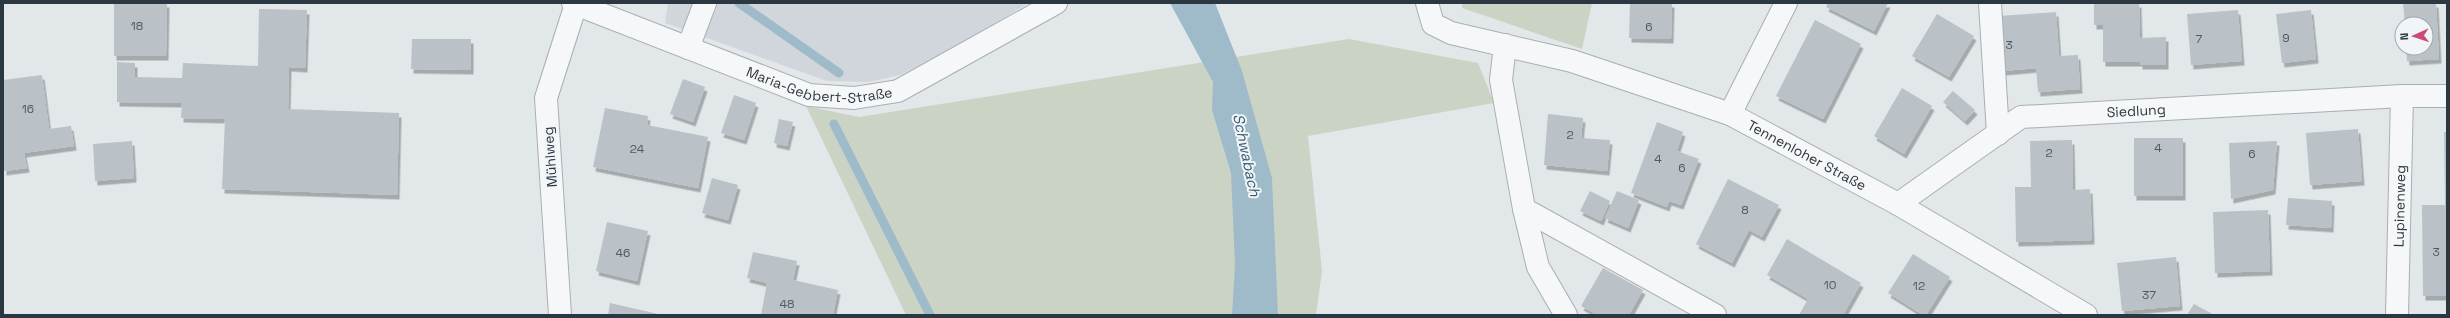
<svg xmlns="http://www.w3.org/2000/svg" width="2450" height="318" font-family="'Space Grotesk',sans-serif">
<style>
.built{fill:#d0d6dc}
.green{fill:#cbd4c4}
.water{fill:#9fbbc9}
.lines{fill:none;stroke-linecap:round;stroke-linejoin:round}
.stream{stroke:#9fbbc9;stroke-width:9}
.building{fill:#bac1c7;filter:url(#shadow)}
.minor-casing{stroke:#a7afb4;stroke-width:24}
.minor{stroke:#f5f7f8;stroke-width:22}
.labels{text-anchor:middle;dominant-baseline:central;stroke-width:4;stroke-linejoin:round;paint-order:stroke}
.number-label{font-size:12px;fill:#4f5a62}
.street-label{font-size:14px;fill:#2b3741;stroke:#f2f5f7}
.water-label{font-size:15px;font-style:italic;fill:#365d74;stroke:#f2f5f7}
</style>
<defs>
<filter id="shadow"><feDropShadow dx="2.5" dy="4.5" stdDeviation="0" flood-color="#0004"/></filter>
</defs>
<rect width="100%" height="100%" fill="#e2e7ea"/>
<polygon class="built" points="668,3 1028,3 959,46 900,75 869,82 827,81 665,23"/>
<g class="green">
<polygon points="1462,3 1592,3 1582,49 1462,8"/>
<polygon points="1349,39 1478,63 1494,103 1308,136 1322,271 1316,315 906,315 806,106 859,117"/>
</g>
<polygon class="water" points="1170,3 1215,3 1242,71 1272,178 1278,315 1232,315 1235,264 1231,173 1212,110 1213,82"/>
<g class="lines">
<g class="stream">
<polyline points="739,3 839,73"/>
<polyline points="834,124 930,315"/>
</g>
</g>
<g class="building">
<polygon points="114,3 167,3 166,56 114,56"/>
<polygon points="1630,3 1672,3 1671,39 1629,38"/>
<polygon points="1828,3 1888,3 1874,31 1826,7"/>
<polygon points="2094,3 2139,3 2140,38 2166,37 2166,65 2140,65 2140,62 2103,62 2103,25 2094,25"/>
<polygon points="2403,3 2436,3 2439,59 2407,61 2406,48 2426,48 2426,24 2405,24"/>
<polygon points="259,9 307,10 305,68 289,67 288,109 399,113 397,195 222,189 225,119 181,118 182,103 117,102 117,62 135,63 135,77 182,78 183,63 258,66"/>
<polygon points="2238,10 2242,61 2191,65 2187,14"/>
<polygon points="2311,10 2316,59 2282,63 2276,14"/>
<polygon points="2056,12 2059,56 2078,55 2080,89 2038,92 2036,68 2003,71 1999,16"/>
<polygon points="1937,14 1974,36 1949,77 1912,56"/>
<polygon points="1815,20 1861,44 1823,119 1776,96"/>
<polygon points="412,39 471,39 471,70 411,69"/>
<polygon points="42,75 49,129 71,126 74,146 24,153 27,168 4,171 3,80"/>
<polygon points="683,79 705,87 693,122 670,114"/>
<polygon points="1902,88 1932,106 1904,154 1874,136"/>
<polygon points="1953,91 1975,110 1965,121 1943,102"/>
<polygon points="734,95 756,103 744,140 721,133"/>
<polygon points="605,108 648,116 647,125 708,137 698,188 593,167"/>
<polygon points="1548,114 1583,118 1581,138 1610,140 1607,171 1544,165"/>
<polygon points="779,119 793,122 787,146 774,143"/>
<polygon points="1657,122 1683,132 1677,151 1699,159 1681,205 1669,201 1667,207 1631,193"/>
<polygon points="2358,129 2362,181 2310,185 2306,133"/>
<polygon points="2444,132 2447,132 2447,296 2423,296 2422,205 2445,205"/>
<rect x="2134" y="138" width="49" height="58"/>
<polygon points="2072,140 2073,190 2090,189 2092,240 2016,242 2015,187 2031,187 2030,141"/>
<polygon points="132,141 134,178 95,181 93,144"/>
<polygon points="2277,141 2273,190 2231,199 2229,143"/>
<polygon points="712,178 738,185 728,220 702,213"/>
<polygon points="1728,179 1779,205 1762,237 1749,230 1732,263 1696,244"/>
<polygon points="1590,191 1610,201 1601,221 1580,211"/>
<polygon points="1617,191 1639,200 1628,228 1605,218"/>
<polygon points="2288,198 2332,201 2331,228 2286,225"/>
<polygon points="2268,210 2270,271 2215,273 2213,212"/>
<polygon points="607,222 648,231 637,281 596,271"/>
<polygon points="1787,239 1861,283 1843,315 1799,315 1808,299 1767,275"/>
<polygon points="753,252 797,261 793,280 838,290 833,315 761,315 767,283 747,278"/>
<polygon points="1913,254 1950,277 1926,315 1923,315 1888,293"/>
<polygon points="2176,257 2180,306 2122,311 2117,263"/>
<polygon points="1603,268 1643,290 1629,315 1593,315 1594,313 1581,306"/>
<polygon points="610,303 658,314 658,315 608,315"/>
<polygon points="2194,304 2214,315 2187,315"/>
</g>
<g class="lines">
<defs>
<g id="minor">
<path id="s1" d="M573,3L809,95L854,98L898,91L1056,3"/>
<path id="s2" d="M1427,3L1433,24L1451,33L1572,61L1730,114L1898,204L2086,315"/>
<polyline points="1990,3 1998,134"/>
<polyline points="1505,45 1501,80 1524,209 1715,315"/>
<polyline points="688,48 705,3"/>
<polyline points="1730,114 1786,3"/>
<path id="s3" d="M1898,204L2021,117L2402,96H2447"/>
<polyline points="1524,209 1538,267 1566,315"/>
<polyline points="560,315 546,98 576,4"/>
<path id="s4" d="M2397,315L2402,96"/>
</g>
</defs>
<use href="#minor" class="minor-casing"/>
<use href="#minor" class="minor"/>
</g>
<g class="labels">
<g class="number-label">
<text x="137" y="26">18</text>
<text x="1649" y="27">6</text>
<text x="2286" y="38">9</text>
<text x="2199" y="39">7</text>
<text x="2009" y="45">3</text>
<text x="28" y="109">16</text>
<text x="1570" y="135">2</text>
<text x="2158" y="148">4</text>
<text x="637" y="149">24</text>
<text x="2049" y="153">2</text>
<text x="2252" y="154">6</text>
<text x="1658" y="159">4</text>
<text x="1682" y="168">6</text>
<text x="1745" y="210">8</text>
<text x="2436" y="252">3</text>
<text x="623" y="253">46</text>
<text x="1830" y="285">10</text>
<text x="1919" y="286">12</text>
<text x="2149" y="295">37</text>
<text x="787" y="304">48</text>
</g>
<g class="street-label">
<text stroke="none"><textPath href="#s1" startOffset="262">Maria-Gebbert-Straße</textPath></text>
<text stroke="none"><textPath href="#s3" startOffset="266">Siedlung</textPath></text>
<text stroke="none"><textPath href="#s2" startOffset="420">Tennenloher Straße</textPath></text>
<text transform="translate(550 157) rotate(-94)">Mühlweg</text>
<text stroke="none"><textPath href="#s4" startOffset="109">Lupinenweg</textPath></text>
</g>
<g class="water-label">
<text transform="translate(1247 155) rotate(78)">Schwabach</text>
</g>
</g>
<rect width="2450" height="318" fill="none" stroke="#2b3741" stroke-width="8"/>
<g transform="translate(2414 36) rotate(267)"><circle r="19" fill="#f2f5f7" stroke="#a2a9ae"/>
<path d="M0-3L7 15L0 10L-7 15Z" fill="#ca4c76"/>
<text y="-6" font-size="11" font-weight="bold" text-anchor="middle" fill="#2b3741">N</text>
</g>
</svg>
